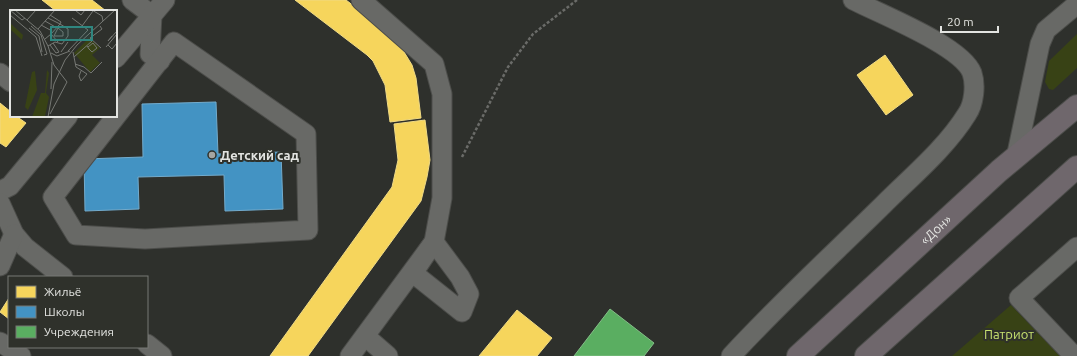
<svg xmlns="http://www.w3.org/2000/svg" width="1077" height="356" font-family="Ubuntu,sans-serif">
<style>
.green{fill:#384215}
.homes{fill:#f6d55c;stroke:#f0da84}
.schools{fill:#4393c3;stroke:#73abcc}
.public{fill:#5aae61;stroke:#83be87}
.lines{fill:none;stroke-linecap:round;stroke-linejoin:round}
.minor-casing{stroke:#4c4d4a;stroke-width:21}
.highway-casing{stroke:#4c4d4a;stroke-width:24}
.path{stroke:#6a6b68;stroke-width:2.5;stroke-dasharray:3 2;stroke-linecap:butt}
.minor{stroke:#686966;stroke-width:19}
.highway{stroke:#6f676c;stroke-width:22}
.poi-dot{fill:#a4a5a2;stroke:#2f312b;stroke-width:1.5}
.labels{text-anchor:middle;dominant-baseline:central;stroke-width:4;stroke-linejoin:round;paint-order:stroke}
.poi-label{font-size:13px;font-weight:bold;fill:#e3e4e1;stroke:#2f312b;text-anchor:start}
.street-label{font-size:13px;fill:#e3e4e1;stroke:#2f312b}
.park-label{font-size:13px;fill:#c6e06f;stroke:#2f312b}
.inset-road{fill:none;stroke:#767874;stroke-width:1}
.view{fill:#2f867f;fill-opacity:0.15;stroke:#2f867f;stroke-width:2}
.inset-edge{fill:none;stroke:#e3e4e1;stroke-width:2}
</style>
<rect width="100%" height="100%" fill="#2e302c"/>
<g class="green">
<polygon points="1077,34 1077,68 1053,90 1049,89 1045,82 1049,61"/>
<polygon points="1011,305 1060,356 952,356"/>
</g>
<g class="homes">
<polygon points="42,0 92,0 106,11 56,11"/>
<polygon points="295,0 346,0 388,32 398,42 412,65 416,78 421,118 390,122 385,85 373,61 367,55"/>
<polygon points="885,55 913,95 886,115 857,75"/>
<polygon points="0,103 11,112 11,116 16,116 26,123 6,147 0,143"/>
<polygon points="425,120 430,160 427,177 421,201 308,356 270,356 392,187 398,160 394,124"/>
<polygon points="9,298 9,319 0,312"/>
<polygon points="517,310 552,338 537,356 479,356"/>
</g>
<polygon class="schools" points="216,102 218,154 281,152 283,209 225,211 224,175 138,177 139,209 85,211 84,159 143,157 142,104"/>
<polygon class="public" points="610,309 654,343 644,356 574,356"/>
<g class="lines">
<defs>
<g id="minor">
<polyline points="132,0 152,15 150,54 160,61"/>
<polygon points="174,42 306,134 308,230 145,239 76,235 53,197"/>
<polyline points="116,58 165,0"/>
<polyline points="0,73 11,82"/>
<polyline points="1016,158 1040,44 1046,30 1077,4"/>
<polyline points="0,191 10,186 68,116"/>
<polyline points="0,203 14,234 25,247 63,277"/>
<polygon points="434,242 460,277 469,294 462,312 413,273"/>
<polyline points="0,266 14,234"/>
<polyline points="365,336 388,356"/>
<polyline points="0,342 21,356"/>
<polyline points="147,344 162,356"/>
<polyline points="350,356 434,242 442,198 442,94 434,64 361,0"/>
<path d="M731,356C779,304 832,255 883,205C911,177 946,148 967,114C974,104 976,85 972,73C962,46 880,14 853,0"/>
<polyline points="1074,356 1019,298 1077,247"/>
</g>
<g id="highway">
<path id="s1" d="M798,356L999,171L1077,106"/>
<polyline points="866,356 1077,167"/>
</g>
</defs>
<use href="#minor" class="minor-casing"/>
<use href="#highway" class="highway-casing"/>
<polyline class="path" points="462,157 508,67 533,34 577,0"/>
<use href="#minor" class="minor"/>
<use href="#highway" class="highway"/>
</g>
<circle class="poi-dot" cx="212" cy="155" r="4"/>
<g class="labels">
<g class="poi-label">
<text x="220" y="155">Детский сад</text>
</g>
<g class="street-label">
<text stroke="none"><textPath href="#s1" startOffset="187">«Дон»</textPath></text>
</g>
<g class="park-label">
<text x="1009" y="334">Патриот</text>
</g>
</g>
<g transform="translate(10 10)">
<rect width="107" height="107" fill="#2e302c"/>
<path d="M0,13L13,25L12,30L1,20ZM79,28L90,38L82,45L90,53L80,62L64,43ZM37,60L39,63L36,83L39,87L35,106L22,107L31,83H35ZM25,61L27,80L18,100L15,97L22,62Z" fill="#384215"/>
<path class="inset-road" d="M0,0L12,10L15,8M5,0L30,21L38,36M65,0L71,5L75,0M82,0L92,6L93,11M0,5L26,27M38,8L50,14L51,12L40,5M17,10L26,0M35,11L47,18M31,15L42,21M21,16L31,25L37,44L34,45M72,16L83,1M90,16L92,19L80,28L91,38M19,18L29,26L32,42M48,18L53,22V26H44ZM28,19L45,0M102,26L98,31L107,21M26,27L32,46M35,29L41,24L48,32M40,35L46,43L49,42L43,33M98,35L102,39L107,33M38,36L45,32L52,34L58,26V19L50,14L41,24M38,36L44,55L57,72L40,104M77,36L79,39L82,42L87,38L83,33L78,37M96,37L107,24M58,41L78,20L62,8M51,42L58,32M63,42L66,57L77,64L71,71L69,66L71,61M41,43L47,46L60,41M64,47L82,31M65,54L74,57L81,63L92,52M41,79L42,52M38,107L44,74L55,50L67,35L105,0"/>
<path class="view" d="M41,17H82V30H41Z"/>
<rect width="107" height="107" class="inset-edge"/>
</g>
<rect x="8" y="276" width="140" height="72" fill="#2f312b" stroke="#777974"/>
<rect x="16" y="286" width="20" height="12" fill="#f6d55c" stroke="#777974"/>
<text x="44" y="296" font-size="12" fill="#e3e4e1">Жильё</text>
<rect x="16" y="306" width="20" height="12" fill="#4393c3" stroke="#777974"/>
<text x="44" y="316" font-size="12" fill="#e3e4e1">Школы</text>
<rect x="16" y="326" width="20" height="12" fill="#5aae61" stroke="#777974"/>
<text x="44" y="336" font-size="12" fill="#e3e4e1">Учреждения</text>
<path d="M941 26v6h57v-6" fill="none" stroke="#e3e4e1" stroke-width="2"/>
<text x="947" y="26" font-size="12" fill="#e3e4e1" stroke="#2f312b" stroke-width="3" paint-order="stroke">20 m</text>
</svg>
